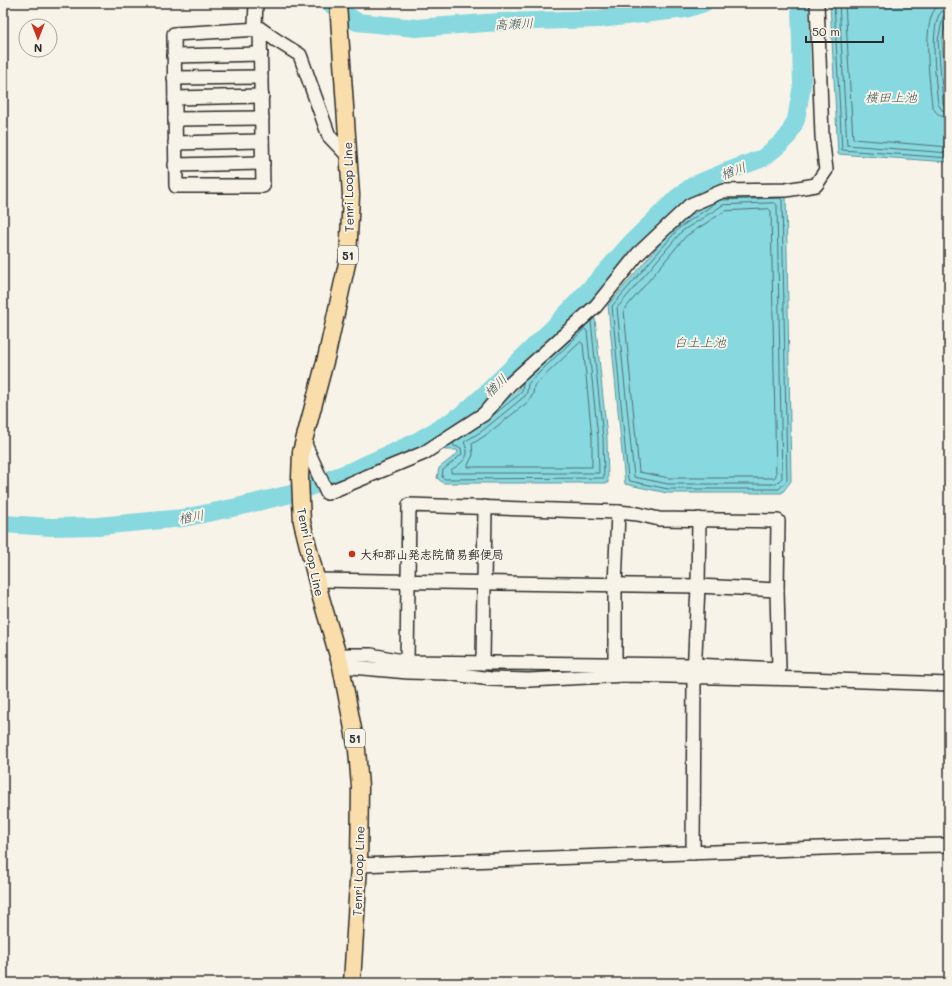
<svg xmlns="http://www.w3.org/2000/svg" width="952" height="986" font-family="Mali,'Klee One',sans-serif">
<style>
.water{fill:#87d8df;stroke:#629397}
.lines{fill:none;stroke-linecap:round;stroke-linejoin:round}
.shore{stroke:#507073;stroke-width:1}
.river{stroke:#87d8df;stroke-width:18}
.minor-casing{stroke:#2b2b2b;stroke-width:16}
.major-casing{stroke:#2b2b2b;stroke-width:19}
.minor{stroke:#f7f3e8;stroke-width:13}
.major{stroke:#f9deab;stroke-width:16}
.poi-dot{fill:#c8321e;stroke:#f7f3e8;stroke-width:1.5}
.labels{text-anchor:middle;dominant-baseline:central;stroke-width:4;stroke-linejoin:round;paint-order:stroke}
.shield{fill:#f7f3e8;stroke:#686764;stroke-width:1}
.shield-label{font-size:11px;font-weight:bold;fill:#2b2b2b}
.street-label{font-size:12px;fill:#2b2b2b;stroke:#f7f3e8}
.poi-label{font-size:12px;font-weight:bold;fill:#2b2b2b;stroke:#f7f3e8;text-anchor:start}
.water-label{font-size:13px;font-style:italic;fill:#425658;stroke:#f7f3e8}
</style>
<rect width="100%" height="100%" fill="#f7f3e8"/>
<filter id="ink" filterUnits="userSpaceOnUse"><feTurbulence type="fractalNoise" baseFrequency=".025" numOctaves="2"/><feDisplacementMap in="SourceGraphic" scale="8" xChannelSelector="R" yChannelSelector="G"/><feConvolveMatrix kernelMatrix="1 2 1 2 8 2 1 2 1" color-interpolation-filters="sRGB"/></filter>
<g filter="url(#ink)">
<g class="water">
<polygon points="830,3 949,3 949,10 942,40 949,129 948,162 838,154"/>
<polygon points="786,194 791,481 782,493 667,493 625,484 608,305 676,225 720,196"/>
<polygon points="588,313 595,319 607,437 608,483 443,483 437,478 439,468 458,453 457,450 445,450 441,446 477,424 519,389 519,381"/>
</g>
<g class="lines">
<g class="shore">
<polyline points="834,3 842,150 949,158"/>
<polyline points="839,3 847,145 949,153"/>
<polyline points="845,3 853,139 949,147"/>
<path d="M949,3C944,3 939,5 935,9C922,26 930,84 932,105C935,113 941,118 949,118"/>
<path d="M949,9C946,9 943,10 941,12C929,25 936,86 938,104L942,110L949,112"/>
<polyline points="949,14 946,15 943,17 938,40 943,103 945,106 949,107"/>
<polyline points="720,200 679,228 612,306 628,479 630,481 668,489 779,489 787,480 782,200 780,198 722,200"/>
<polygon points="775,203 777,205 782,478 776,484 668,484 634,477 617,308 682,231 723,205"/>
<polygon points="769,209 771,211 776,476 774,478 669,478 639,472 624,310 686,236 725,211"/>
<path d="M585,329L587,331L598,438L599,473H451V470C457,466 468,460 467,451C467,448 465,445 464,442L482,431L525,396L527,392L528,384Z"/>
<polygon points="581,342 583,344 592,438 592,467 468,467 468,465 473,455 472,444 486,435 529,401 533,394 534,386"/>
<polyline points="491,417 522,392 523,382"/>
<polyline points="485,422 453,443 454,446 461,448 462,454 443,470 442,477 445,479 604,478 603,437 591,321"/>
</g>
<g class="river">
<polyline points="329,3 357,22 416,28 500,22 599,19 686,9 704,3"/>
<polyline points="3,524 52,527 98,526 183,518 237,507 291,494 349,472 414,443 445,425 464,413 483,396 554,327 599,279 631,243 678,197 694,185 723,173 763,158 780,144 788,136 796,120 802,85 800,3"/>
</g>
<defs>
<g id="minor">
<polyline points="256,3 255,25 276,40 300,55 329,136 349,157"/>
<polygon points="260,29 263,186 176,186 174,34"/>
<polyline points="174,56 261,54"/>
<polyline points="174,78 261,77"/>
<polyline points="175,98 262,96"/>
<polyline points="175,119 262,118"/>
<polyline points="175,143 262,141"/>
<polyline points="175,165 263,163"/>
<polyline points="304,442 327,493 424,453 484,414 509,385 596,306 638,254 690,205 723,191 786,190 816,185 826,170 822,136 817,3"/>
<polyline points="316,580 698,586 777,590"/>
<polyline points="337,655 371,655 407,662 694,665 779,669 777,590 778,521 659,519 638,514 618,512 409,505 407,662"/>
<polyline points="483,663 485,507"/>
<polyline points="615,665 615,586 618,512"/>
<polyline points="341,666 408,672 447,673 491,679 529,680 627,675 807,679 949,684"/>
<polyline points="693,853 694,677 698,586 699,519"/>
<polyline points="359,865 876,846 949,845"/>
</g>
<polyline id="major" points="338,3 351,195 348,259 327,354 301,452 300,478 302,522 321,598 341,666 357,750 360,787 359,865 352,983"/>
</defs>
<use href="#minor" class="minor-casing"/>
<use href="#major" class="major-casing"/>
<use href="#minor" class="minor"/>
<use href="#major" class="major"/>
</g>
</g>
<circle class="poi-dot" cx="352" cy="554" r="4"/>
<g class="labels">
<g class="shield">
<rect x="338" y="246" width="20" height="18" rx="3"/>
<rect x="345" y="729" width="20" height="18" rx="3"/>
</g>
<g class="shield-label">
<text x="348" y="255">51</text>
<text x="355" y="738">51</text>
</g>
<g class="street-label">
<text transform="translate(348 187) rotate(-91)">Tenri Loop Line</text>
<text transform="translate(311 552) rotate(78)">Tenri Loop Line</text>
<text transform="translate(358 871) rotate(-88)">Tenri Loop Line</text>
</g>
<g class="poi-label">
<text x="360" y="554">大和郡山発志院簡易郵便局</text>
</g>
<g class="water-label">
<text transform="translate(514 23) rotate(-3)">高瀬川</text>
<text x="891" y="96">横田上池</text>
<text transform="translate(733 170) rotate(-21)">楢川</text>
<text x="700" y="341">白土上池</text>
<text transform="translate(495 385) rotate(-44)">楢川</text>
<text transform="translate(191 516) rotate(-10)">楢川</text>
</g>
</g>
<rect width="952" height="986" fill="none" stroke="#f7f3e8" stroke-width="16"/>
<rect x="8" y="8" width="936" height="970" fill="none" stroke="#2b2b2b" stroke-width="1.5" filter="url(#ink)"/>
<g transform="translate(38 38) rotate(180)"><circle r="19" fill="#f7f3e8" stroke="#a5a39c"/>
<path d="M0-3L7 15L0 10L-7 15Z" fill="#c8321e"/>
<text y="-6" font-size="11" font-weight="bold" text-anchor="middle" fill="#2b2b2b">N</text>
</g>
<path d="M806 36v6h77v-6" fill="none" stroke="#2b2b2b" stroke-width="2"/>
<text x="812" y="36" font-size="12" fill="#2b2b2b" stroke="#f7f3e8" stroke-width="3" paint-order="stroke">50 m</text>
</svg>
